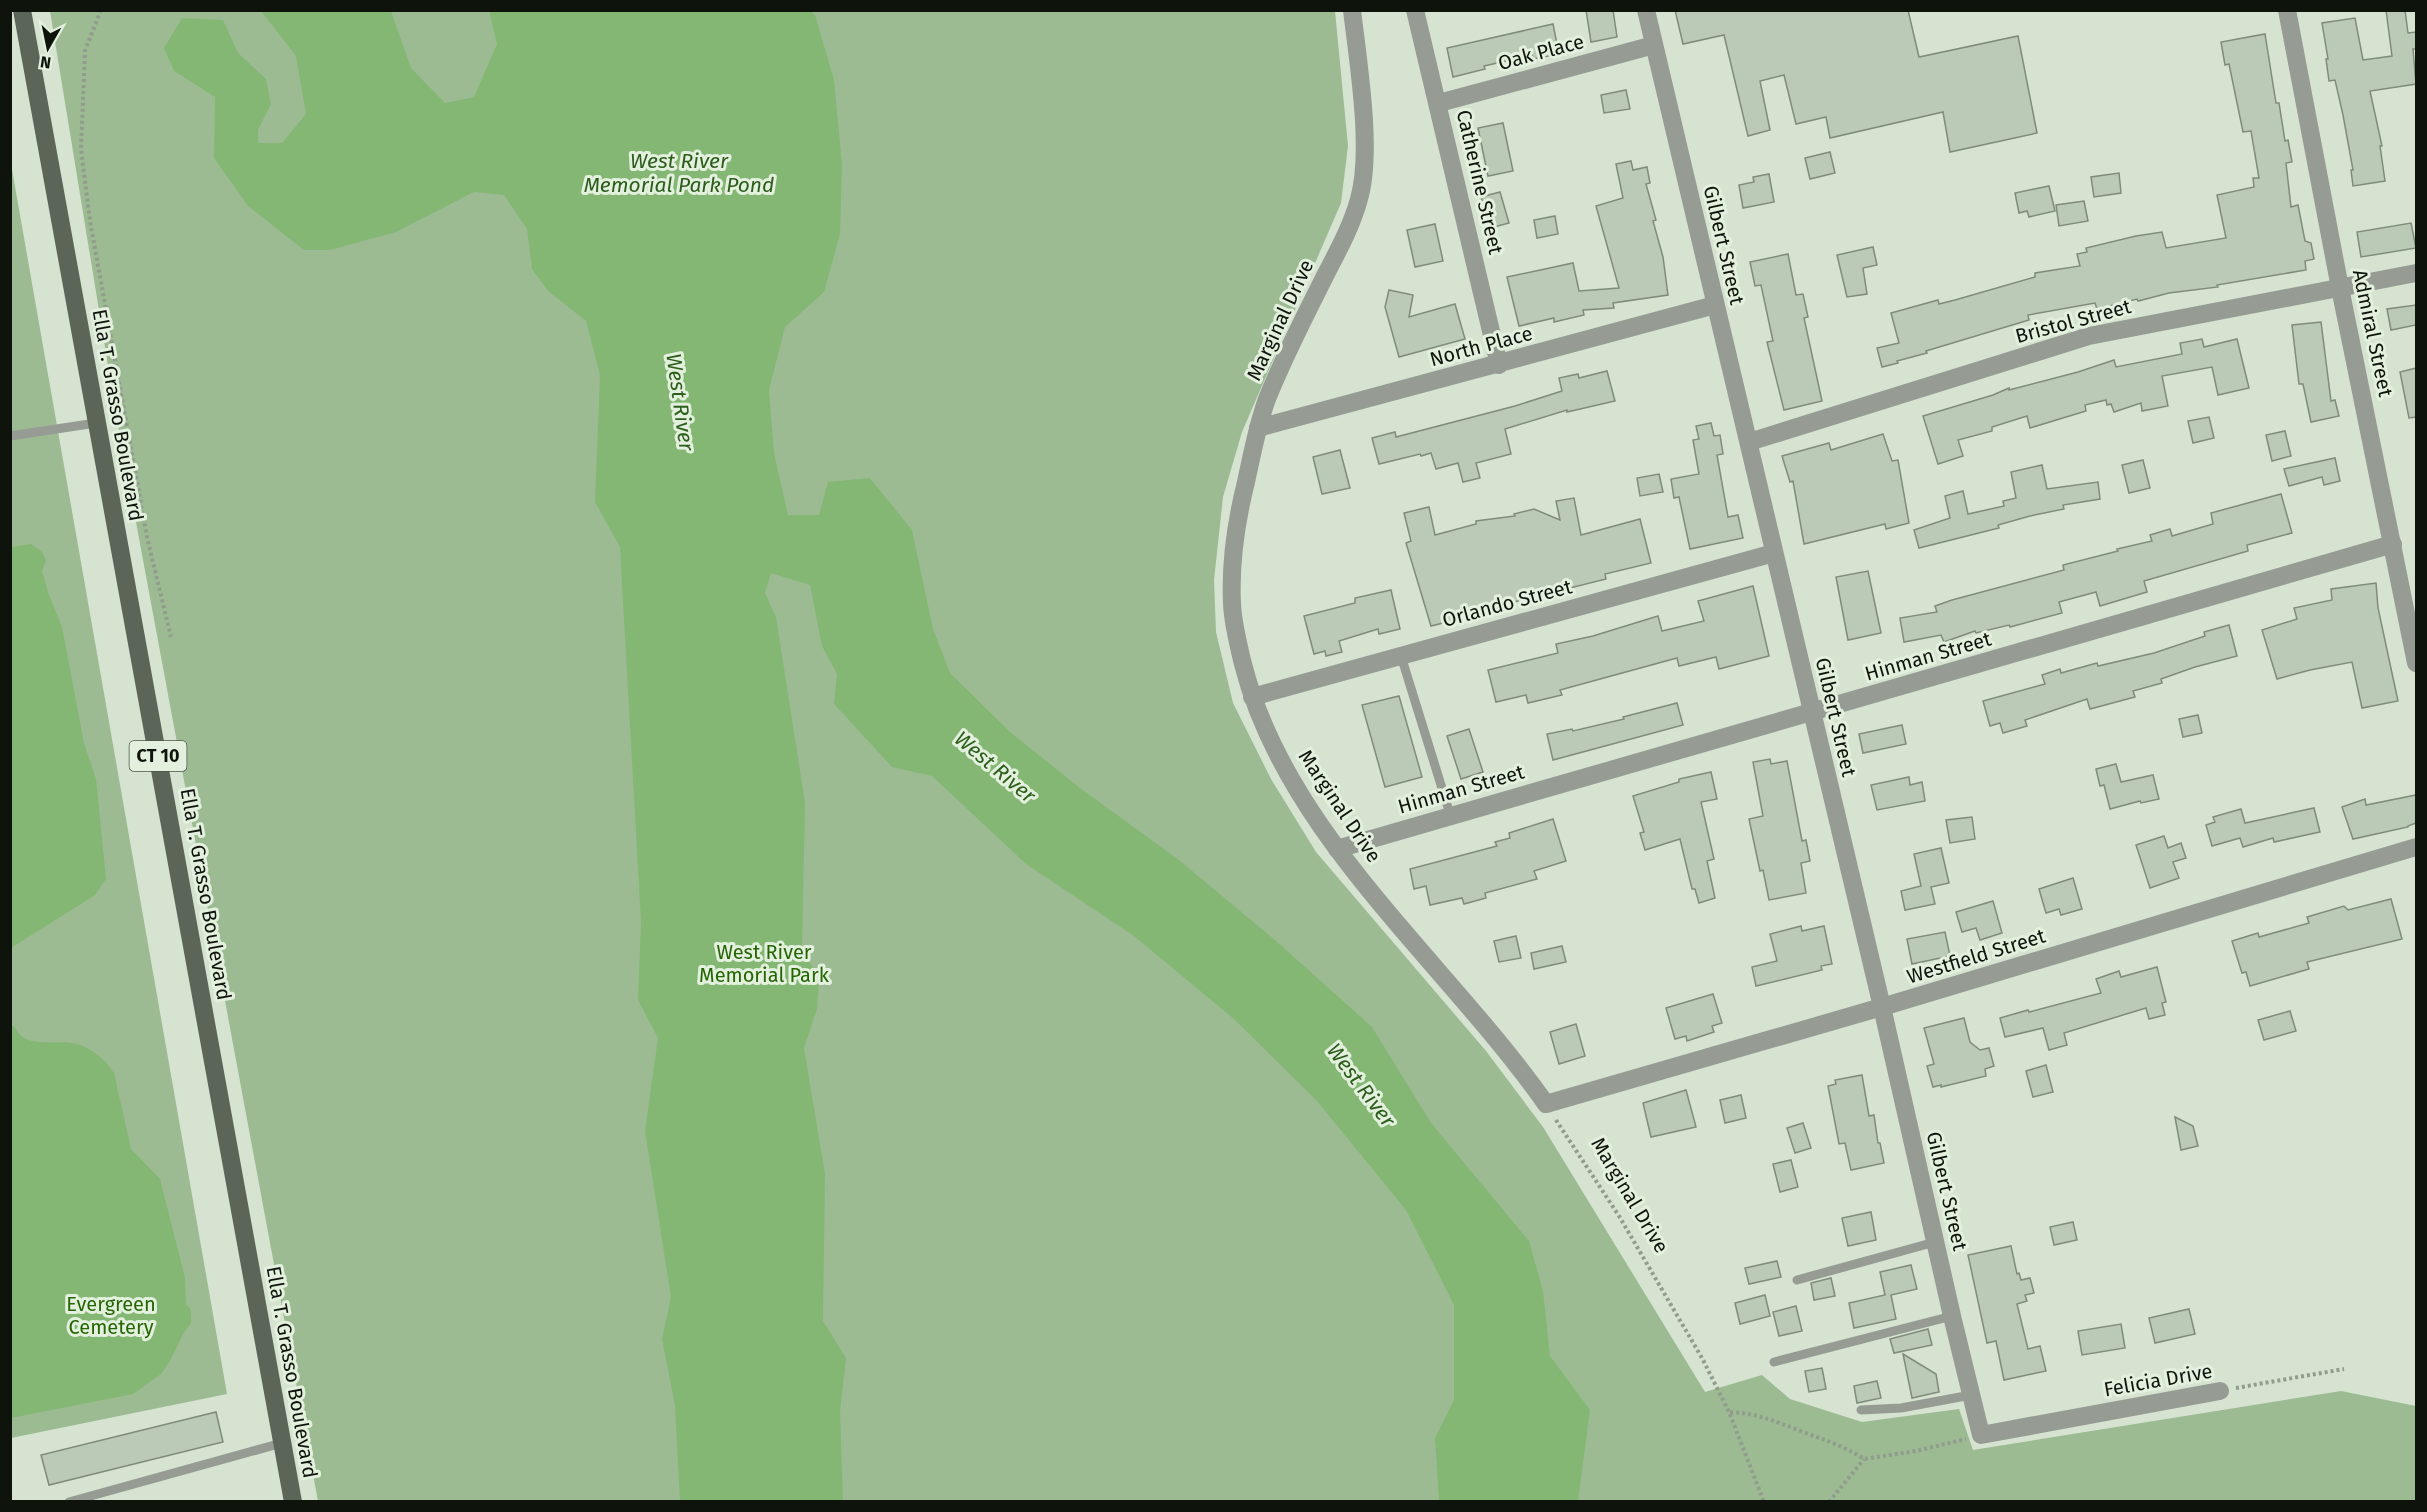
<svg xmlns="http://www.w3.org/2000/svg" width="2427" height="1512" font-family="'Fira Sans',sans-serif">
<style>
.green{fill:#9cbb93}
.water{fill:#84b774}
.building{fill:#bbc9b7;stroke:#7f8c7b;stroke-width:1.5}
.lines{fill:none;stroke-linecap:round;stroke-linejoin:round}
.path{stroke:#919c8d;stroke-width:4;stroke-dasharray:3 3;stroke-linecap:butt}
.lane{stroke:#969c94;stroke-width:9}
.street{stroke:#969c94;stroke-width:18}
.primary{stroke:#5b6558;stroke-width:18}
.labels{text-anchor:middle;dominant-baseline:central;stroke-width:6;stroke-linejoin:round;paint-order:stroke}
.shield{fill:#e2f0dd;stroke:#4e554b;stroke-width:1.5}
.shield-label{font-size:18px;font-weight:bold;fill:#0e130c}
.street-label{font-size:20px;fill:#0e130c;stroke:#e2f0dd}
.park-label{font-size:20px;fill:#256503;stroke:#e2f0dd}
.water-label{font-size:21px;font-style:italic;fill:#2c5d1b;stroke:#e2f0dd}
</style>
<rect width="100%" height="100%" fill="#d5e3d0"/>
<g class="green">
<polygon points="50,11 1335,11 1348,146 1341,203 1242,432 1223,497 1214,580 1216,632 1233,703 1271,779 1316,852 1486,1051 1543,1127 1705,1392 1762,1375 1790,1399 1862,1422 1959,1409 1973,1450 2341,1391 2416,1406 2416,1501 318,1501 117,420"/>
<polygon points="10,158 227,1394 11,1438 10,1438"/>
</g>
<g class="water">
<polygon points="810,11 815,15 834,80 842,165 840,234 824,292 785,327 769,390 774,453 788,515 819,515 828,482 870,478 912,530 933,629 950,673 1010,732 1080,788 1179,860 1275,940 1372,1027 1431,1123 1529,1241 1543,1291 1550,1356 1590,1410 1578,1501 1439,1501 1435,1438 1454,1400 1454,1305 1406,1210 1317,1101 1234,1019 1134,936 1026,864 932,776 892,767 834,704 837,674 822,646 810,585 771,573 765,593 776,617 805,803 802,948 819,979 817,1009 804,1048 825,1174 823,1321 846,1358 840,1411 843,1501 680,1501 675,1406 662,1339 671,1297 645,1131 658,1038 638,1000 641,922 620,547 595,502 600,375 586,321 548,291 532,269 527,229 504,195 474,192 396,232 330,250 304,250 248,206 214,158 215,97 174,71 164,48 182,18 223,20 238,53 266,79 271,104 258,130 258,143 282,143 306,114 296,56 261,11 391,11 411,68 445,103 474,97 497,44 489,11"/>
<polygon points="31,544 42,552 46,560 42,571 49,595 62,627 84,743 96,779 106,879 95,895 11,948 11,547"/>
<path d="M10,1025L15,1027C25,1051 58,1038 77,1044C93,1049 105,1059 114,1073L131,1149L160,1179L185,1278L186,1304L191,1310V1323L183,1334L170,1361L161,1374L133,1394L11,1418Z"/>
</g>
<g class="building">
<polygon points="1586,10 1613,10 1617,37 1591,42"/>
<polygon points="1675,10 1908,10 1919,57 2018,36 2037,133 1950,152 1943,112 1830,138 1826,117 1796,124 1784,75 1760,81 1770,130 1748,136 1724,35 1683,44"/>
<polygon points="2386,10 2405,10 2408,33 2416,32 2416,49 2413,49 2416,84 2370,91 2382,146 2380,146 2385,181 2353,186 2351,170 2353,170 2343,115 2335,80 2329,81 2326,59 2328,59 2322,23 2355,18 2363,60 2392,56"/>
<polygon points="1553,24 1559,54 1533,59 1532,55 1484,66 1485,69 1453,77 1447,48"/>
<polygon points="2265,34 2276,103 2279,103 2285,141 2288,140 2292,162 2286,163 2291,207 2298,205 2305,241 2311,243 2314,259 2305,261 2306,270 2217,285 2218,287 2169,293 2138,301 2137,299 2097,309 2095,303 2028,315 2029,320 1926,351 1927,353 1897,361 1898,363 1882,367 1877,348 1899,343 1891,313 1938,300 1939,304 1955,300 2035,277 2035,273 2080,266 2077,254 2087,252 2086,248 2136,236 2162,232 2166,248 2226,238 2217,195 2254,187 2253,178 2259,178 2251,131 2243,132 2229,64 2225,65 2221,42"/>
<polygon points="1626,90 1630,109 1604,113 1601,95"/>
<polygon points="1503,123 1513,171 1488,176 1478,128"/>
<polygon points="1830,152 1835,173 1810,179 1805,158"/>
<polygon points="1631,161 1633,170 1647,167 1650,183 1646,184 1656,220 1653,221 1663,257 1668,295 1613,303 1614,308 1583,310 1584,315 1554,322 1554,318 1519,326 1507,277 1573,263 1579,291 1619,288 1596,206 1623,198 1616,164"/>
<polygon points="2119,173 2121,193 2094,197 2091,177"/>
<polygon points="1769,174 1774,202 1743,208 1739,185 1754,182 1753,177"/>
<polygon points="2049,186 2055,211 2029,217 2027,211 2019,213 2015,193"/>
<polygon points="1500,192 1509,223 1490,228 1481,197"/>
<polygon points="2084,201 2088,221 2059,226 2056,205"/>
<polygon points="1555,216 1558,234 1537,238 1534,220"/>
<polygon points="2411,223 2416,248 2361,257 2357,232"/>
<polygon points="1435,224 1443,261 1415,267 1407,230"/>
<polygon points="1873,247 1877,265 1863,268 1867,294 1847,297 1837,255"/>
<polygon points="1788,254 1796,295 1803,294 1808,317 1804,318 1822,401 1784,410 1767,342 1773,341 1761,285 1755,286 1750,262"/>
<polygon points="1389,290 1413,295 1409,317 1455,304 1465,339 1399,357 1385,307"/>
<polygon points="2416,305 2416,325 2391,330 2387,309"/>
<polygon points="2321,322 2331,401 2335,400 2339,416 2311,422 2303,384 2299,384 2292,325"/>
<polygon points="2202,339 2204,347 2237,339 2249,388 2218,395 2212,367 2162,376 2168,406 2142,411 2141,403 2114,412 2111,404 2107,405 2106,400 2085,405 2086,411 2030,428 2027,416 1992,427 1992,431 1958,440 1963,456 1938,464 1923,416 1993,395 2009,388 2009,390 2078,372 2114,360 2116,367 2182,354 2180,343"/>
<polygon points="2416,368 2416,417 2409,418 2400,372"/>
<polygon points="1607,371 1615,401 1567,412 1567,410 1505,429 1511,454 1476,463 1480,478 1463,482 1458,463 1436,469 1431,453 1421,456 1420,454 1379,464 1372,438 1395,432 1396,437 1515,406 1562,391 1559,378 1578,374 1579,378"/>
<polygon points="2209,417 2214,438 2193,443 2188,421"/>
<polygon points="1711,423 1714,436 1720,435 1723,454 1717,455 1728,517 1738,515 1743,538 1690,549 1679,497 1674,498 1671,479 1699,474 1693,440 1699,439 1696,426"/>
<polygon points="2285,431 2291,456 2272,461 2266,435"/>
<polygon points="1883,434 1892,461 1898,460 1909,523 1886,529 1885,524 1804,544 1793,481 1790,482 1782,456 1829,443 1831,450"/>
<polygon points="1340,450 1350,488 1322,494 1313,457"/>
<polygon points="2335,458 2340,481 2324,485 2322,477 2289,486 2284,469"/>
<polygon points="2143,460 2150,488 2129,493 2122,465"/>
<polygon points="2042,465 2047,489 2098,482 2100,499 2063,505 2064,509 2030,516 1998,525 1999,528 1919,548 1914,530 1950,518 1945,496 1963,491 1968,514 2004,506 2003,501 2016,498 2011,472"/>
<polygon points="1659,474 1663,492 1640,496 1637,478"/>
<polygon points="2281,494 2292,533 2247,545 2248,551 2144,581 2147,592 2100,606 2096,592 2059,602 2062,613 2010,627 2009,625 1976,633 1975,631 1944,642 1941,635 1904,642 1900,618 1937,612 1935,606 1952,600 2064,570 2063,565 2118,551 2117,549 2152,541 2150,535 2170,529 2172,536 2213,524 2211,513"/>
<polygon points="1574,498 1581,535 1640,519 1651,563 1605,574 1606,579 1486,609 1487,612 1431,626 1406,543 1411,541 1404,513 1429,507 1435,535 1476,524 1476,521 1515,516 1514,514 1534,509 1560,520 1556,501"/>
<polygon points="1868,571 1881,633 1848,640 1836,577"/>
<polygon points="2376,583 2378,608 2398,701 2362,708 2352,662 2310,670 2277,679 2262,630 2297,619 2294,608 2332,600 2331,589"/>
<polygon points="1753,586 1769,656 1719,669 1716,657 1679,666 1677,658 1560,690 1562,695 1528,703 1526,695 1496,702 1488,670 1558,653 1556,644 1593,636 1658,616 1662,631 1704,621 1698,601"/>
<polygon points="1391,590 1400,629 1379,634 1378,629 1339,641 1342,652 1326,656 1325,651 1314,654 1304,616 1355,603 1355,598"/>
<polygon points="2229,625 2237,656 2195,667 2161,679 2162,683 2133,691 2135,697 2090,709 2087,699 2025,720 2027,726 2003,733 2000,723 1990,726 1983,701 2045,684 2042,675 2060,669 2061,673 2097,663 2098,666 2154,653 2205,636 2204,632"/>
<polygon points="1399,696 1422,777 1385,787 1362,705"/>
<polygon points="1677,703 1683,725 1553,760 1547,734 1572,729 1573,731 1624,719 1623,717"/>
<polygon points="2198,715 2202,733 2183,737 2179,719"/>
<polygon points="1902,725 1906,744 1863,753 1859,734"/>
<polygon points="1469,729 1483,772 1461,779 1447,736"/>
<polygon points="1770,759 1771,764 1787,761 1802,841 1806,840 1810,861 1801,863 1806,893 1769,900 1763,870 1760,871 1749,819 1763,816 1753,762"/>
<polygon points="2116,764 2121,782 2153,775 2159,799 2141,803 2140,801 2110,809 2104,785 2100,786 2096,769"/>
<polygon points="1711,772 1717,799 1701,802 1714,859 1707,861 1715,898 1699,903 1695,889 1692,889 1680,839 1645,850 1640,833 1644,832 1633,796 1679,782 1679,779"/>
<polygon points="1909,777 1910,785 1922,782 1925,801 1877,810 1871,785"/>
<polygon points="2416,795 2416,823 2408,826 2408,827 2353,839 2342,807 2365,799 2366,805"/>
<polygon points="2314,808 2320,832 2274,842 2273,838 2243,847 2240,838 2212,846 2206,825 2215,822 2213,817 2241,809 2245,823"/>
<polygon points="1972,817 1975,839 1950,843 1946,820"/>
<polygon points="1553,819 1566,861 1534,871 1537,879 1485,893 1486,898 1464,904 1462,898 1430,905 1426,886 1414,889 1410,869 1497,846 1495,842 1510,838 1509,833"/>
<polygon points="2164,836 2168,848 2181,843 2186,858 2173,862 2179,878 2150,888 2136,845"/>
<polygon points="1941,848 1949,883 1931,887 1935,904 1905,910 1901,891 1921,886 1914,854"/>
<polygon points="2073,878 2082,909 2061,915 2059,909 2046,913 2039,889"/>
<polygon points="2391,899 2402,939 2307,962 2309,969 2250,986 2246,972 2242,973 2232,941 2258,933 2259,937 2309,923 2307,917 2344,906 2348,910"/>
<polygon points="1993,901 2002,933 1980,940 1976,928 1962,932 1956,912"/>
<polygon points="1801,926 1802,931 1824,926 1832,964 1821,966 1822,970 1756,986 1752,967 1777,961 1770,934"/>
<polygon points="1945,932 1950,956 1912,964 1907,939"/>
<polygon points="1516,936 1521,958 1499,962 1494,941"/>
<polygon points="1562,946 1566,962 1534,969 1531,953"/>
<polygon points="2157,967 2166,1002 2162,1003 2165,1015 2149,1019 2146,1008 2064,1033 2067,1045 2049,1050 2043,1028 2005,1037 2000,1018 2028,1010 2029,1012 2101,993 2096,979 2119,971 2121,977"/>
<polygon points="1713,994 1722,1023 1712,1026 1714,1032 1687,1041 1686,1036 1675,1039 1666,1008"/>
<polygon points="2290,1011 2296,1031 2264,1040 2258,1020"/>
<polygon points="1964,1018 1970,1042 1980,1050 1989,1048 1994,1066 1985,1069 1986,1076 1941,1087 1941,1085 1933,1087 1927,1066 1934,1064 1924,1028"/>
<polygon points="1576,1024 1585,1056 1559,1064 1550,1032"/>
<polygon points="2046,1065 2053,1092 2033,1097 2026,1071"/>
<polygon points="1862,1075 1869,1116 1874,1115 1878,1143 1880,1143 1884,1163 1851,1170 1845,1143 1839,1144 1828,1086 1836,1084 1835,1080"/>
<polygon points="1686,1090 1696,1127 1651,1137 1643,1103"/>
<polygon points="1741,1095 1746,1118 1725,1123 1720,1100"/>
<polygon points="2175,1117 2193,1126 2198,1146 2181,1150"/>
<polygon points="1803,1123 1811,1148 1795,1153 1787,1128"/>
<polygon points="1791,1160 1798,1187 1780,1192 1773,1164"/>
<polygon points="1871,1212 1876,1240 1848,1246 1842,1218"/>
<polygon points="2073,1222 2077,1240 2054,1245 2050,1227"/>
<polygon points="2011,1246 2017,1274 2019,1273 2021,1280 2030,1278 2034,1293 2025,1295 2027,1301 2017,1304 2028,1349 2040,1346 2046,1371 2004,1380 1996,1341 1987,1343 1968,1255"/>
<polygon points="1777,1261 1781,1277 1749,1284 1745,1268"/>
<polygon points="1911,1265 1917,1289 1891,1295 1896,1319 1854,1328 1849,1303 1885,1295 1880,1272"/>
<polygon points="1831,1278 1835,1296 1814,1300 1811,1283"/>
<polygon points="1765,1295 1770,1316 1740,1324 1735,1303"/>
<polygon points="1796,1306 1802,1331 1779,1336 1773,1312"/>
<polygon points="2189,1309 2195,1334 2155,1343 2149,1318"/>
<polygon points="2121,1324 2125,1348 2082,1355 2078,1331"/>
<polygon points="1928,1329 1932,1345 1894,1353 1890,1339"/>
<polygon points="1903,1354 1936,1374 1939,1392 1912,1398"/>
<polygon points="1822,1368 1826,1389 1809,1392 1805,1371"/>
<polygon points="1877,1381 1881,1398 1857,1403 1854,1386"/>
<polygon points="216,1412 223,1442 49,1485 41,1455"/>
</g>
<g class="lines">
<g class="path">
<polyline points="101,10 85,51 81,149 90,221 147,537 171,637"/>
<polyline points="1556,1120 1619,1216 1702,1358 1729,1412 1764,1502"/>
<polyline points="2236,1388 2344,1369"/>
<path d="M1730,1412C1756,1413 1774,1421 1798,1430C1821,1439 1843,1445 1864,1459L1916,1451L1966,1439"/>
<polyline points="1829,1502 1864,1459"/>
</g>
<g class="lane">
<polyline points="10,436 96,423"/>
<polyline points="1401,656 1450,814"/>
<polyline points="1797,1280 1935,1242"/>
<polyline points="1774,1362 1952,1316"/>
<polyline points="1861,1410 1901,1408 1971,1395"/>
<polyline points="69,1502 282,1443"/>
</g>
<g class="street">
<path d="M1352,10C1358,62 1373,151 1359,199C1352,225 1339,249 1327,272C1306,314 1284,356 1267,399C1257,426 1252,455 1246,482C1236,522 1230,563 1232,604C1233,624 1238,644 1243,664C1286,835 1447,963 1546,1104L1882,1007L2416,847"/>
<polyline points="1415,10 1499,365"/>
<polyline points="1646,10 1882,1007 1952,1316 1981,1435 2220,1391"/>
<polyline points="2287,10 2340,288 2416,663"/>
<polyline points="1439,103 1654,45"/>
<polyline points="1258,428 1715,305"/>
<polyline points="1749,442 2089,336 2416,273"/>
<polyline points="1252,697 1774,553"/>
<polyline points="1337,849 2393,544"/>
</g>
<polyline class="primary" points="22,10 293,1502"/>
</g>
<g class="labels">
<rect class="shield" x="129.5" y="741" width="57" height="30" rx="4.5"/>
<g class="shield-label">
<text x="158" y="756">CT 10</text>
</g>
<g class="street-label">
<text transform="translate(1541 52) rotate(-15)">Oak Place</text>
<text transform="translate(1480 182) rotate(77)">Catherine Street</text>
<text transform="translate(1724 245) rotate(77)">Gilbert Street</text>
<text transform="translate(1280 320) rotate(-65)">Marginal Drive</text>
<text transform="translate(2073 321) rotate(-15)">Bristol Street</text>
<text transform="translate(2373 333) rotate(78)">Admiral Street</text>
<text transform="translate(1481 346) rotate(-15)">North Place</text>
<text transform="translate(118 415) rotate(80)">Ella T. Grasso Boulevard</text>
<text transform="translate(1507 603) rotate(-15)">Orlando Street</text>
<text transform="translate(1928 656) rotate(-16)">Hinman Street</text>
<text transform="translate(1836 717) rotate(77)">Gilbert Street</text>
<text transform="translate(1461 789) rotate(-16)">Hinman Street</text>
<text transform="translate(1340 806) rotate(56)">Marginal Drive</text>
<text transform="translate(206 894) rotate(80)">Ella T. Grasso Boulevard</text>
<text transform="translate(1976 956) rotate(-17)">Westfield Street</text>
<text transform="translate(1947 1191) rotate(77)">Gilbert Street</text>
<text transform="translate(1630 1195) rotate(59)">Marginal Drive</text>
<text transform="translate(292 1372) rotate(80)">Ella T. Grasso Boulevard</text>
<text transform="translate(2158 1380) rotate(-10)">Felicia Drive</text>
</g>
<g class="park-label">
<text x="764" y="952">West River<tspan x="764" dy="23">Memorial Park</tspan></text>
<text x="111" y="1304">Evergreen<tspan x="111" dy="23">Cemetery</tspan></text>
</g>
<g class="water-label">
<text x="679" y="161">West River<tspan x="679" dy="24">Memorial Park Pond</tspan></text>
<text transform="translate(680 402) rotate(82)">West River</text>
<text transform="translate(995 767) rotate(40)">West River</text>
<text transform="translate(1361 1085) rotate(53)">West River</text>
</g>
</g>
<rect width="2427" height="1512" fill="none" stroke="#0e130c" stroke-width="24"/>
<g transform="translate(48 48) rotate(189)" stroke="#e2f0dd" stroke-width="4.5" paint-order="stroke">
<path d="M0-4.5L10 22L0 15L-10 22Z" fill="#0e130c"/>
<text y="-9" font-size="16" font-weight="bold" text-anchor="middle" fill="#0e130c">N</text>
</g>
</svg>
